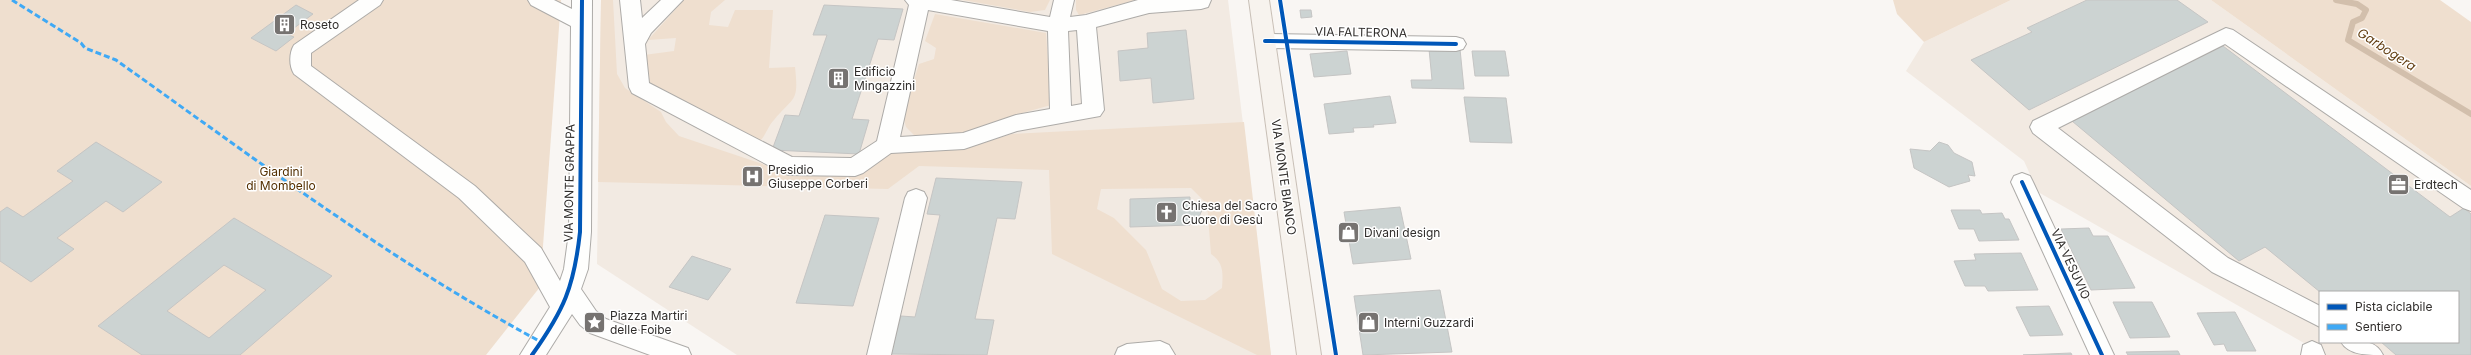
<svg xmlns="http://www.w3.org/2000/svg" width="2471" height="355" font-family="Inter,sans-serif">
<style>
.built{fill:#f2eae2;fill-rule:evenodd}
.green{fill:#efdfcf;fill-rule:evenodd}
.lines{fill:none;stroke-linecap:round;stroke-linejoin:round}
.stream{stroke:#d2bfac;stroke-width:6}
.building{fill:#ccd3d2;stroke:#c5c5c4;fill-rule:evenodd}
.minor-casing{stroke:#adaba8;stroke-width:2}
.major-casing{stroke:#c8bfb6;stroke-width:2}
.minor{fill:#fefefd;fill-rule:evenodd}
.major{fill:#f7f3ee;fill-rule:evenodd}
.quiet{stroke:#3fa9f5;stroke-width:3;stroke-dasharray:6 3;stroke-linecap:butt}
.cycleway-casing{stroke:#fff;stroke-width:6}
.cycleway{stroke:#0057b8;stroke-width:4}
.labels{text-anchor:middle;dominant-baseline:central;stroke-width:3;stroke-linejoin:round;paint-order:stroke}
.poi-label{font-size:12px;fill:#302d2b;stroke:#fff;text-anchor:start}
.street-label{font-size:12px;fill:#302d2b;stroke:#fff}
.park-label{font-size:12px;fill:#532f00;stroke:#fff}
.water-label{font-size:13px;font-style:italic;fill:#633f13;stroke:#fff}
</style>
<rect width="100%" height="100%" fill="#f9f6f3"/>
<g class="built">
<polygon points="601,0 1228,0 1271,355 737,355 597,264"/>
<path d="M2011,0H2211L2471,186V355H2325L2038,192L2024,161L1906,71L1924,42ZM2320,292H2458V342H2320Z"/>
</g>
<g class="green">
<polygon points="0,0 561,0 540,287 486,355 0,355"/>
<path d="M601,0H613L617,74L625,88L661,112L666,122L679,136L783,171L894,151L965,148L1012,134L1244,122L1271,355H1257L1052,254L1049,170L919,166L888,189L598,182ZM1191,188L1207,204L1211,254C1224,263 1223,273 1222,288L1205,300L1181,301L1162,289L1146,250L1114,218L1097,209L1101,189Z"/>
<path d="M684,0H725L711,12L709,25L728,27L735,10H773L769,68L795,67C799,103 794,96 774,120C768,126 766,135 760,141L651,85L644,66V55L674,51L676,38L648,40Z"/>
<polygon points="963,0 1050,0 1045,10 1030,12"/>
<polygon points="1076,0 1136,0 1079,15 1076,10"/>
<polygon points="1893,0 2011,0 1924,42 1897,14"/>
<polygon points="2211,0 2440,0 2471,22 2471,186"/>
<polygon points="935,14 1046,33 1051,105 1015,115 973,131 942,137 915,136 906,127 903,116 919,64 934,59 936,48 925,41"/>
</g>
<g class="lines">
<polyline class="stream" points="2336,0 2357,4 2366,10 2362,18 2353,22 2348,40 2471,114"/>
</g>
<g class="building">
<polygon points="2087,0 2177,0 2208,22 2029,110 1971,60 2032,32 2027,28"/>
<polygon points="296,5 313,14 286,34 294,37 276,51 251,38"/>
<polygon points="824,5 903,9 894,40 878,39 852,119 869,120 859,154 772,150 785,115 799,116 827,35 813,35"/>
<polygon points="1300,10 1311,10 1312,17 1301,18"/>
<polygon points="1186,30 1194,99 1153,103 1151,78 1120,81 1118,51 1148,48 1147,33"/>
<polygon points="2223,46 2450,217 2464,208 2471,214 2471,355 2396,355 2381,342 2458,342 2458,292 2320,292 2265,247 2239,261 2072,121"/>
<polygon points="1429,49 1460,49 1464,89 1412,88 1411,80 1432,80"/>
<polygon points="1347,51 1351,74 1314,77 1310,54"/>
<polygon points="1472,51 1505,51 1509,76 1475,76"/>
<polygon points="1390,96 1396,123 1373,125 1374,127 1353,128 1354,132 1329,134 1324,104"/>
<polygon points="1464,97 1506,98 1512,143 1470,142"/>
<polygon points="96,142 162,182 123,212 106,201 57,238 74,249 31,282 0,261 0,212 7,207 23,217 73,181 57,171"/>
<polygon points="1939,142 1948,145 1954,153 1972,162 1975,176 1968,175 1970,181 1949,187 1914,168 1910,149 1930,151"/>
<polygon points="936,178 1022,182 1015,219 997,218 975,319 994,320 987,355 891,354 901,316 915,317 940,215 927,214"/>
<polygon points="1190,197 1190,203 1198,204 1202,210 1199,217 1190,219 1190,225 1130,227 1130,199"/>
<polygon points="1400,207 1411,259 1353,264 1344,212"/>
<polygon points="1951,210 1980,210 1982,214 2002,213 2005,219 2009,219 2019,240 1979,241 1974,229 1959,229"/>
<polygon points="825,215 879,218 853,306 796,303"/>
<path d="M234,218L332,276L240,355H142L98,326ZM224,265L266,290L209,338L167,311Z"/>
<polygon points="2089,228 2093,236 2108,236 2135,288 2091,290 2061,229"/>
<polygon points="2021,253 2038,290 1988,291 1985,286 1965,286 1954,261 1976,260 1974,254"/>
<polygon points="692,256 731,269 708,300 669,287"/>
<polygon points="1440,290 1452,352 1363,355 1354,296"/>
<polygon points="2113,302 2152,302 2170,337 2130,338"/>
<polygon points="2049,306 2063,335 2030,336 2016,307"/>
<polygon points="2235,312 2256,351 2227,351 2224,344 2214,345 2197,313"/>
<polygon points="2178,351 2180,355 2128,355 2126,352"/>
<polygon points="2071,353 2072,355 2023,355"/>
</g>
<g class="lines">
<defs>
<g id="minor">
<path d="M359,0H383L380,5L311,53V66L475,186L541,248L560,281L564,269L569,232L571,26L531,5L528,0H554L572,9V0H592L591,232L588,269L581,289L596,311L606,319L688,348L691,355H650L590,333L580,325L572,314L546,355H520L550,307L525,262L459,198L294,74C289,66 289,53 294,45Z"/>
<path d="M620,0H640L642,18L661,0H683L651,33L645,44L649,83L792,157L851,158L877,141L909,5L905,0H951L1050,17L1054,0H1074L1070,17L1086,15L1138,0H1211L1208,7L1201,9L1149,13L1096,27L1104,110L1100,116L1017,131L964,149L891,153L863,173L855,176L789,175L781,172L632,93L629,87ZM928,10L1048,31L1050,109L1016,115L963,133L900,137ZM1077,30L1082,104L1071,106L1068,31Z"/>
<polygon points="2226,28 2233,30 2471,190 2471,211 2463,208 2225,44 2058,128 2228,258 2320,306 2320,327 2212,272 2033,133 2030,127 2033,121"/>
<polygon points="1265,34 1456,37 1463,39 1466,44 1463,49 1456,51 1265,48 1258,46 1255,41 1258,36"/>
<polygon points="2022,173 2030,176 2033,182 2114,355 2090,355 2011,182 2014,176"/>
<polygon points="916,189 924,192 927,198 891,355 867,355 905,198 908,192"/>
<polygon points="1160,341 1169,345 1175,355 1115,355 1118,348 1127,344"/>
<polygon points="2312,341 2321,345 2325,355 2301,355 2303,345"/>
<path d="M2341,342C2358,342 2375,338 2383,355C2366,355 2349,355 2341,342Z"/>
</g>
<polygon id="major" points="1249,0 1269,0 1321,355 1297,355"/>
</defs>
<use href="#minor" class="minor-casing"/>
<use href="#major" class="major-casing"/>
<use href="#minor" class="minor"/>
<use href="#major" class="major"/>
<path class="quiet" d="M12,0L81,43L85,48L116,60C255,159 391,261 541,342"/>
<defs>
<g id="cycleway">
<polyline points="1280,0 1336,355"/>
<polyline points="1265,41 1456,44"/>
<polyline points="2022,182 2102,355"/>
<path d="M532,355C564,310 574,287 580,232L582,0"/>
</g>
</defs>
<use href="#cycleway" class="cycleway-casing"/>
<use href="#cycleway" class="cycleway"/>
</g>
<defs>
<symbol id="building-square" viewBox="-11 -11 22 22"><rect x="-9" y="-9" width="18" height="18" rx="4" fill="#767371" stroke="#fff"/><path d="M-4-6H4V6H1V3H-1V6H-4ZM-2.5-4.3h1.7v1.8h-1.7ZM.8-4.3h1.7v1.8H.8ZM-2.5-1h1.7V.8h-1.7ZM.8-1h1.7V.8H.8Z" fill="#fff"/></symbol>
<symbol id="hospital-square" viewBox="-11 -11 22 22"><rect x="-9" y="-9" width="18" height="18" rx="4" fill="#767371" stroke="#fff"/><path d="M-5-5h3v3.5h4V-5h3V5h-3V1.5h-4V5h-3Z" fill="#fff"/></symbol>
<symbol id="office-square" viewBox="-11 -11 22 22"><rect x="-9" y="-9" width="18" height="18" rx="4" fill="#767371" stroke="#fff"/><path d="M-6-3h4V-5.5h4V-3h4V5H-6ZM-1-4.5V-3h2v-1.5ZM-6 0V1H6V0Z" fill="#fff"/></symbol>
<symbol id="church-square" viewBox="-11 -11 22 22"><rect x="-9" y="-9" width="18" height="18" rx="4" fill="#767371" stroke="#fff"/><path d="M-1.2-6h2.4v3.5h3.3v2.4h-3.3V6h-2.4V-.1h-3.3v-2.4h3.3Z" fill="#fff"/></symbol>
<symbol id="shop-square" viewBox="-11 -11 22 22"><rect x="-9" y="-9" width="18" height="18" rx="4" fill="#767371" stroke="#fff"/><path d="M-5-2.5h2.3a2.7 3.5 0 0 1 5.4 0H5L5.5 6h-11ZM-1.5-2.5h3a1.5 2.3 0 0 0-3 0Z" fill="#fff"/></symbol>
<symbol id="sight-square" viewBox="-11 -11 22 22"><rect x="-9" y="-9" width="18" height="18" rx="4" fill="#767371" stroke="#fff"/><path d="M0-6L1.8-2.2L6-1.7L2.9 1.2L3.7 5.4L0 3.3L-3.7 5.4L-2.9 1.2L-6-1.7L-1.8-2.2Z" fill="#fff"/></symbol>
</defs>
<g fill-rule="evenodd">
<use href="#building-square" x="272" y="12" width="25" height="25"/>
<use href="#building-square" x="826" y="66" width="25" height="25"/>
<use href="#hospital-square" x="740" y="164" width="25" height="25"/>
<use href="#office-square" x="2386" y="172" width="25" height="25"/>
<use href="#church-square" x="1154" y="200" width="25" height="25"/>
<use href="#shop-square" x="1336" y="220" width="25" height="25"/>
<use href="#sight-square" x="582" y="310" width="25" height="25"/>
<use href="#shop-square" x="1356" y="310" width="25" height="25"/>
</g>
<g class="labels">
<g class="poi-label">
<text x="300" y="24">Roseto</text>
<text x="854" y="71">Edificio<tspan x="854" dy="14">Mingazzini</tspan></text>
<text x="768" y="169">Presidio<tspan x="768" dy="14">Giuseppe Corberi</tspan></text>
<text x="2414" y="184">Erdtech</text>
<text x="1182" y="205">Chiesa del Sacro<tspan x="1182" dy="14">Cuore di Gesù</tspan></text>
<text x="1364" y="232">Divani design</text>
<text x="610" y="315">Piazza Martiri<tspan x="610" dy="14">delle Foibe</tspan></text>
<text x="1384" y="322">Interni Guzzardi</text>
</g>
<g class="street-label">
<text transform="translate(1361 32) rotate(1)">VIA FALTERONA</text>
<text transform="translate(1284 177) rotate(82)">VIA MONTE BIANCO</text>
<text transform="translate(569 183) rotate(-89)">VIA MONTE GRAPPA</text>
<text transform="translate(2071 264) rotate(65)">VIA VESUVIO</text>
</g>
<g class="park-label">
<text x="281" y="171">Giardini<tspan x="281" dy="14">di Mombello</tspan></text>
</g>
<g class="water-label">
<text transform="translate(2387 49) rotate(33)">Garbogera</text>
</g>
</g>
<rect x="2319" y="291" width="140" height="52" fill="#ffffff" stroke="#acabaa"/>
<rect x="2327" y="304" width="20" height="6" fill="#0057b8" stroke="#acabaa"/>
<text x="2355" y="311" font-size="12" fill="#302d2b">Pista ciclabile</text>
<rect x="2327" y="324" width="20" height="6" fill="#3fa9f5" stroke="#acabaa"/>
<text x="2355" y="331" font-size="12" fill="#302d2b">Sentiero</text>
</svg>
